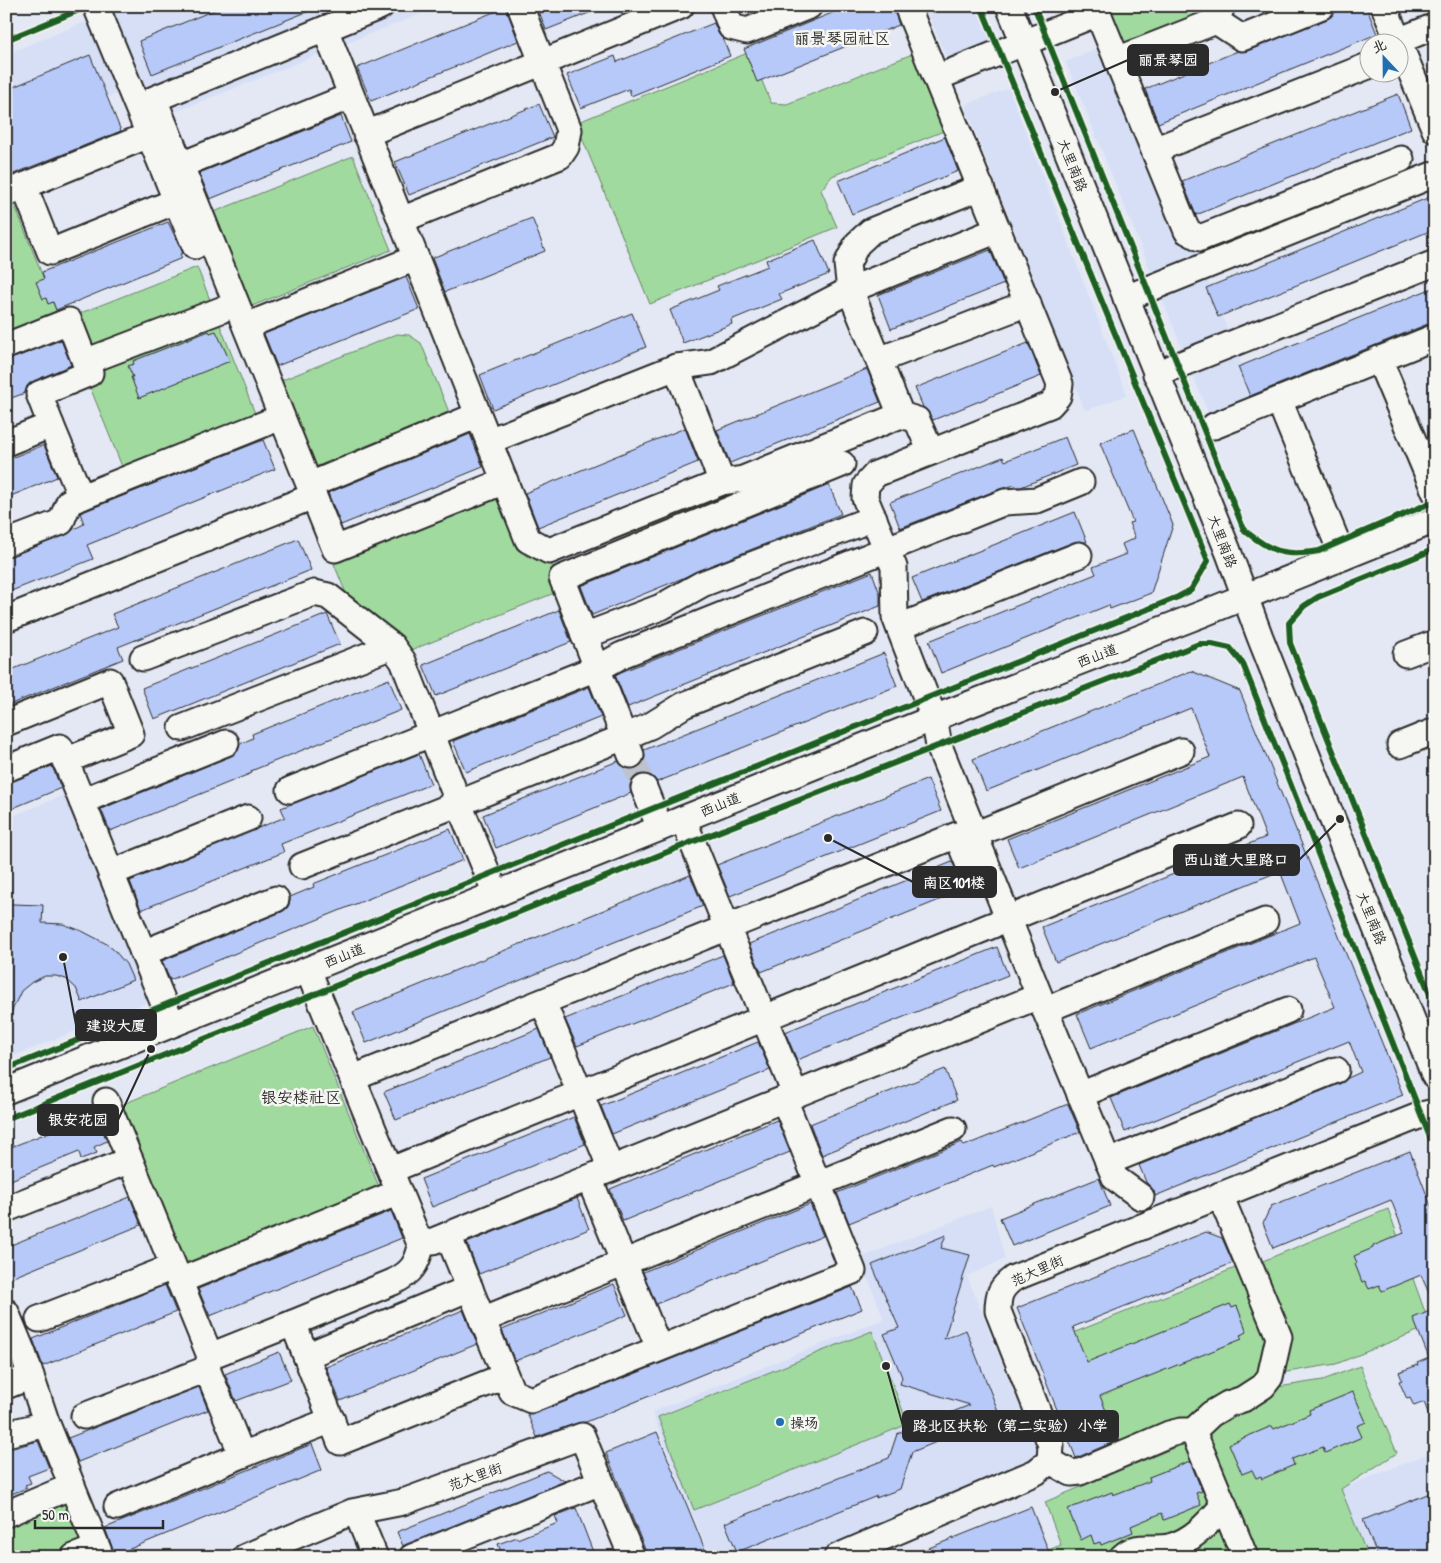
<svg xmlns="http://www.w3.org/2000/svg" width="1441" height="1563" font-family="'Patrick Hand','LXGW WenKai TC',sans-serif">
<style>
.built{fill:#d6dff6}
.green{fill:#a1da9f;stroke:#668265}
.building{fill:#b7c9f9;stroke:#2b2b2b}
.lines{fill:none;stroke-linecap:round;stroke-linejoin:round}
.minor-tunnel{stroke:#bec2cc;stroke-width:25;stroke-dasharray:25 12;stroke-linecap:butt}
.minor-casing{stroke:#2b2b2b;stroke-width:29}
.minor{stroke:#f6f6f2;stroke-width:25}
.cycleway-casing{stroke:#f6f6f2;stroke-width:9}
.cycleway{stroke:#1b5e20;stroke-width:6}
.poi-dot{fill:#1f6fb2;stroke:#f6f6f2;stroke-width:2}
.labels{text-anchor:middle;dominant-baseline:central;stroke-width:5;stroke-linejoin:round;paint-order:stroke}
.street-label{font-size:14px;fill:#2b2b2b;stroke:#f6f6f2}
.poi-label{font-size:14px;fill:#2b2b2b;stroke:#f6f6f2;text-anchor:start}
.quarter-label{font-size:16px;fill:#2b2b2b;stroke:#f6f6f2}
.leader{fill:none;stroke:#2b2b2b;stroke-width:2}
.callout-dot{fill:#2b2b2b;stroke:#f6f6f2;stroke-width:2}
.callout{fill:#2b2b2b;stroke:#2b2b2b;stroke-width:2}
.callout-label{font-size:15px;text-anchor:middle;font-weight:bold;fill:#fff}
</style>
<rect width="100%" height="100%" fill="#e3e8f4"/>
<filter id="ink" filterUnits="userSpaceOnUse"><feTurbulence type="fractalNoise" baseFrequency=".02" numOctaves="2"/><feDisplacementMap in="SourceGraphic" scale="10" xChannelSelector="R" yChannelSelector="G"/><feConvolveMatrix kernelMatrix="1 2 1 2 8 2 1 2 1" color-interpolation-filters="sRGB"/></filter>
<g filter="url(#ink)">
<g class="built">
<polygon points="125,6 440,6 150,122 135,86 6,139 6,54"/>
<polygon points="925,6 976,6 992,44 949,64"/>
<polygon points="1111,43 1256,399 1210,417 1066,62"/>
<polygon points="1009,88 1127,395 1085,411 965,105"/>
<polygon points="66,794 150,1001 6,1059 6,819"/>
<polygon points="991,1206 1005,1259 967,1276 1038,1453 1036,1468 816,1557 710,1557 652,1412 884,1319 860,1258"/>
<polygon points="6,1336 23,1378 6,1384"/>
<polygon points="1435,1451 1435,1557 1368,1557 1340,1489"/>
</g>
<g class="green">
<polygon points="1107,6 1201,6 1204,14 1124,47"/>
<polygon points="920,51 951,128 832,176 821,190 837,227 650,304 576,123 750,52 771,103 787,104"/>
<polygon points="353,156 391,250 252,306 214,212"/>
<polygon points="14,203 61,323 6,345 6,206"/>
<polygon points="197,267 256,416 123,469 63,320"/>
<polygon points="397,334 409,335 421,343 449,412 315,467 280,381"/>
<polygon points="499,496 521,551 559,569 567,588 409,651 401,637 347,596 334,564"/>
<polygon points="313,1026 379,1187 188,1266 121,1105"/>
<polygon points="1388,1209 1430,1326 1336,1364 1281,1373 1258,1263"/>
<polygon points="1240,1266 1273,1345 1263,1375 1189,1423 1116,1453 1068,1335"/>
<polygon points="872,1331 908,1424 694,1510 658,1417"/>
<polygon points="1360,1366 1397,1453 1341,1489 1368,1557 1031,1557 1061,1545 1045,1502 1190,1441 1278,1387 1323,1380"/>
<path d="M62,1503C69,1506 71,1509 75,1517C76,1520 79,1524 80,1527C84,1541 69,1552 58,1557H6V1518Z"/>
</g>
<g class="building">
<polygon points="224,6 319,7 152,74 139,41"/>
<polygon points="537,6 604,6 604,7 546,30"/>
<polygon points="849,6 893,6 899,25 757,82 744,49"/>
<polygon points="1349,6 1366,6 1377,34 1158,123 1145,89 1238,51 1247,51 1327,19 1335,12"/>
<polygon points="506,7 518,41 371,101 357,68"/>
<polygon points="714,23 718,33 723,39 730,56 631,96 629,89 581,108 567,75 615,56 617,62"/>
<polygon points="90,55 121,131 6,177 6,90"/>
<polygon points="1398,94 1411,128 1196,215 1182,181"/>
<polygon points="539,104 553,137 409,195 395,162"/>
<polygon points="341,116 351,142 210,199 199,173"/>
<polygon points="945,137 958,171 852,214 838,181"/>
<polygon points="1430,197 1435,208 1435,229 1218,317 1206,288"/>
<polygon points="532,218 545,251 445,292 432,258"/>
<polygon points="168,222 183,253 180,254 182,258 56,310 53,302 48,304 46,298 43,299 36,282 44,279 42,272"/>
<polygon points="815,240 829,274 779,294 782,299 731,320 732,324 683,343 670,310 719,290 717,286 768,266 766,260"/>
<polygon points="990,250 1004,284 891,329 878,295"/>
<polygon points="406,277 419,309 277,366 264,334"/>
<polygon points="1435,287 1435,321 1250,396 1238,367"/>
<polygon points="632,313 646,347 493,409 480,375"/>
<polygon points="209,331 210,333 216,331 230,361 139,398 131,377 133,377 128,366 134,364 133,361"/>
<polygon points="61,340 71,365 34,381 27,386 25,393 6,400 6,360 11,359"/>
<polygon points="1028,343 1041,376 933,420 927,410 923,407 915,388"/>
<polygon points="867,369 880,402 730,463 717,430"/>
<polygon points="685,428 698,462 538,527 525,493"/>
<polygon points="1134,429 1173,525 1151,593 1110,609 1109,605 941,673 929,641 1096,574 1093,567 1126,554 1122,544 1135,538 1129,523 1133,522 1100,443"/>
<polygon points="470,434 483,467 341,525 328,493"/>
<polygon points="1065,437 1076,465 1021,487 1016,487 1015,485 1000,489 900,528 890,502 1003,457 1005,461"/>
<polygon points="263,440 275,469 87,545 93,559 6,593 6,557 11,556 66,535 74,529 84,524 80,513"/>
<polygon points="44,445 57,477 6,498 6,460"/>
<polygon points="829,485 841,514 697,571 683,578 592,615 581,586"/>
<polygon points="1075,512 1087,542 1074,542 922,602 912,578"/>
<polygon points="298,539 311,570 118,647 123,659 6,706 6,672 118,627 112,614"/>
<polygon points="872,572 880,594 880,606 628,707 615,675 621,672"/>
<polygon points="559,610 571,642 436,696 423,665"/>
<polygon points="327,614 340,644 154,719 142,688"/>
<polygon points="884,653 897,686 657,782 653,777 647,774 638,775 633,779 630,785 631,793 496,848 483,815 618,761 622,766 628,769 637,768 642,764 645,758 644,750"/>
<polygon points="1191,671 1240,691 1403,1095 1155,1196 1154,1191 1146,1182 1139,1165 1341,1083 1348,1078 1361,1072 1349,1041 1125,1132 1111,1098 1335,1007 1314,957 1091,1048 1077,1014 1300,923 1280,871 1056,962 1042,927 1266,837 1243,777 1019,868 1007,839 1210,757 1191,708 986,791 973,759"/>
<polygon points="389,679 401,710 251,771 252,773 110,831 101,809 231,756 238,751 240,744 253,738 252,734"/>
<polygon points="589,687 601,717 466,772 453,741"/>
<polygon points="419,754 431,784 281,844 284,852 141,910 130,881 285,817 281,808"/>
<polygon points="52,766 61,788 6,811 6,783 11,782"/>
<polygon points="928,779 941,811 730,896 717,865"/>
<polygon points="450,829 463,860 170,980 162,961 281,912 288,907 290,901 290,897 314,887 313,884"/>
<polygon points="952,862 960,876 966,879 971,879 974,886 761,972 749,944"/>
<polygon points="690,875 703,906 366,1043 353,1012"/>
<polygon points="12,904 43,905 42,923 63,924 82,931 105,943 114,950 126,964 133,980 82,1002 76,988 66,979 56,976 45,976 32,982 21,991 6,1024 6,906"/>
<polygon points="997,947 1008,975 797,1060 785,1032"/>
<polygon points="723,955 734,983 577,1046 565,1019"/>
<polygon points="539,1029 550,1057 396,1120 384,1092"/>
<polygon points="758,1042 770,1070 612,1134 601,1106"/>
<polygon points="945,1069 957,1100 822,1155 810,1124"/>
<polygon points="1068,1104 1080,1132 994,1167 993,1165 849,1223 837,1193 962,1142 964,1146"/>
<polygon points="96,1114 107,1141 94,1147 97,1153 81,1159 79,1152 6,1182 6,1149"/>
<polygon points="574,1117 585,1144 432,1207 421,1179"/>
<polygon points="777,1120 790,1152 623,1221 610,1189"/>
<polygon points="1410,1151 1435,1216 1435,1307 1421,1275 1382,1291 1379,1285 1369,1289 1365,1281 1362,1282 1355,1264 1357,1263 1354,1256 1373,1248 1373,1246 1404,1233 1391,1200 1273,1248 1263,1223 1271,1206"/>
<polygon points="1099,1178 1110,1206 1012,1246 1000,1218"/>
<polygon points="130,1197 141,1225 6,1280 6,1247"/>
<polygon points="577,1198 589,1229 479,1274 467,1243"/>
<polygon points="810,1204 823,1236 656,1304 643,1272"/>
<polygon points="391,1211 402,1238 210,1316 198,1289"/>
<polygon points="1206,1232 1222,1238 1233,1263 1073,1327 1087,1362 1230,1304 1232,1308 1237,1306 1247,1332 1240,1335 1242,1339 1100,1396 1118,1440 1076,1458 1017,1308"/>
<polygon points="946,1235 941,1248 970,1255 944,1339 966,1330 1000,1416 912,1452 900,1489 876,1498 877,1496 737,1552 725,1523 889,1458 897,1434 970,1405 900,1384 902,1377 884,1334 899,1328 872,1265"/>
<polygon points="614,1284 627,1315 515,1361 502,1330"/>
<polygon points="165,1285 176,1312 43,1366 33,1339"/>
<polygon points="852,1287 862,1309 586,1422 577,1423 537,1437 527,1413 536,1413"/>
<polygon points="1435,1309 1435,1426 1433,1426 1424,1402 1414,1406 1410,1398 1407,1399 1399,1381 1402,1380 1399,1372 1418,1365 1417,1363 1429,1358 1413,1318"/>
<polygon points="463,1310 477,1344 340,1401 326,1367"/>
<polygon points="279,1352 291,1380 236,1401 225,1374"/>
<polygon points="199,1387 208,1410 78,1462 68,1438"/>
<polygon points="1353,1392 1366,1422 1357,1426 1362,1437 1325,1453 1323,1447 1292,1459 1294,1465 1262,1479 1261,1476 1256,1478 1252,1470 1242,1474 1229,1444 1272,1426 1274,1429 1310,1414 1309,1410"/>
<polygon points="657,1432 664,1449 708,1557 648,1557 613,1470 606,1453"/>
<polygon points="38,1441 49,1468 28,1476 31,1483 25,1485 27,1488 6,1496 6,1450"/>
<polygon points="312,1444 322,1470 115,1555 105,1528"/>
<polygon points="1190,1461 1202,1491 1196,1493 1201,1505 1164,1520 1162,1513 1131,1526 1133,1532 1101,1545 1100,1542 1094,1544 1091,1535 1081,1540 1068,1509 1112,1492 1113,1495 1150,1481 1149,1477"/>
<polygon points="547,1471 565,1481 403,1546 397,1532"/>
<polygon points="1435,1491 1435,1557 1378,1557 1363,1520"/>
<polygon points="1031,1507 1051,1557 910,1557 909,1556"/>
<polygon points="576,1508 595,1557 503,1557 498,1544 517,1537 517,1539 558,1523 555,1516"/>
</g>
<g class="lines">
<polyline class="minor-tunnel" points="631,755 644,788"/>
<defs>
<g id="minor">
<polyline points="96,6 195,246"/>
<polyline points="381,6 154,99 335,549 505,481"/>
<polyline points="723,6 731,27 747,31 809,6"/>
<polyline points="907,6 1060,384 1058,396 1050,405 876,474 866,485 865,498 894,567 895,617 934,718 939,746 1045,1010 1115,1178 1141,1197"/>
<polyline points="1009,6 1228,551 1260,637 1435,1077"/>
<polyline points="1095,6 1187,231 1200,238 1401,159"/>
<polyline points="1222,6 1216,21 1242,38 1322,6"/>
<polyline points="1384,6 1398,41"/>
<polyline points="1435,26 1398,41 1435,130"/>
<polyline points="325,29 528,540 549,551 722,482 743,479 901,415 917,420 931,452"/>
<polyline points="1117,60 1216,21"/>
<polyline points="936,78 1098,13"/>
<polyline points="366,134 681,6"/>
<polyline points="1154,150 1368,66"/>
<polyline points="181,165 351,96"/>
<polyline points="24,186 149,135"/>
<polyline points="6,193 24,186 50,252 176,201"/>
<polyline points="401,220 560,156 566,147 569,130 520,6"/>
<polyline points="1126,298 1435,174"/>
<polyline points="246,326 416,258"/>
<polyline points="6,346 69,321 85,362 221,310"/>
<polyline points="1379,359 1435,492"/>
<polyline points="879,360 1028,303"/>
<polyline points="676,367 722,482"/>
<polyline points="1156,374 1435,263"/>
<polyline points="1279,400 1343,557"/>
<polyline points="901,415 850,290 998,230"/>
<polyline points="51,425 81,497"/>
<polyline points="1214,426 1435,337"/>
<polyline points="489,441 676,367 711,362 850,290 847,264 857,244 871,231 981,187"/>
<polyline points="6,443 51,425 39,394 90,373 85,362"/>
<polyline points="310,485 478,415"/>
<polyline points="6,543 61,522 69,502 269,422"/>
<polyline points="6,619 301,501"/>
<polyline points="899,627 1079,555"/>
<polyline points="584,636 661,607 702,584 874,518"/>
<polyline points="1406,654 1435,643"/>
<polyline points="143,658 314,593 328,596 392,646 403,661 459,804 496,894"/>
<polyline points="597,669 622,655 1005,502 1037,500 1081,482"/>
<polyline points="6,723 110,681 131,734 65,761"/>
<polyline points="182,728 392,646"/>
<polyline points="624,737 562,578 842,464"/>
<polyline points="1400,745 1435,731"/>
<polyline points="631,755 624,737 650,726 684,705 865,633"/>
<polyline points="6,769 60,747 172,1024"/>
<polyline points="644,788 660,828"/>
<polyline points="290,790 584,673"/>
<polyline points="82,801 226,743"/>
<polyline points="683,819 795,1094"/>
<polyline points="974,835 1181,751"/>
<polyline points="302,866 614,741"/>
<polyline points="111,873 248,818"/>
<polyline points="1008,919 1238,826"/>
<polyline points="143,953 276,899"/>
<path d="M308,970L421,1246C417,1265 411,1273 393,1282L293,1323L340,1442L505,1376"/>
<polyline points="543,1002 611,1169"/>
<polyline points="1045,1010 1265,921"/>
<polyline points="353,1078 957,835 969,865"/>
<polyline points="6,1091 934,718 1202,614 1435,520"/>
<polyline points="1080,1095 1288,1010"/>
<polyline points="106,1101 210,1356 293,1323"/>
<polyline points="1108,1162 1336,1070"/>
<polyline points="391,1170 993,925"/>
<polyline points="589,1178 659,1348"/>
<polyline points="1220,1195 1279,1337 1270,1377 1263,1386 1243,1399 1228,1404 1211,1414 1193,1431 1245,1557"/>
<polyline points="6,1209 130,1160"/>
<polyline points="448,1235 512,1392 531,1400 853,1271 784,1099"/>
<polyline points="433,1241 1039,996"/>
<polyline points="179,1281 399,1192"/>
<polyline points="6,1312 23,1353 47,1424 101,1557"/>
<polyline points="39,1319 173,1267"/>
<polyline points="482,1320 953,1129"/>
<polyline points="210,1356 207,1369 242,1455"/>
<polyline points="306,1356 470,1288"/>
<polyline points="6,1386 31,1376"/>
<polyline points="84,1416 207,1369"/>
<polyline points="6,1434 47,1424"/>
<polyline points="1050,1461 1071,1473 1080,1472 1169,1434 1181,1431 1193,1431"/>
<polyline points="117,1507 242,1455 332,1420"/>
<polyline points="6,1514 72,1486"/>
<polyline points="359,1518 375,1557"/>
<polyline points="74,1557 97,1548"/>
<polyline points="245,1557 352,1512 403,1502 582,1436 632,1557"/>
<polyline points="412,1557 601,1482"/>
<path d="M837,1557L1036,1472L1050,1461L1051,1445L998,1311C998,1295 1000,1288 1014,1278L1421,1115L1435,1112"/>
<path d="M1122,1557C1139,1542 1150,1551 1169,1547C1193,1541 1209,1522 1224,1505"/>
</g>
</defs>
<use href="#minor" class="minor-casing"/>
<use href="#minor" class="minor"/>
<defs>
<g id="cycleway">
<path d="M1034,6L1244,530C1271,552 1284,557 1319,551L1435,501"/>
<polyline points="6,40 89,6"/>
<polyline points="1435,549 1318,597 1304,606 1289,623 1290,643 1435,1007"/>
<polyline points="6,1069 1178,597 1191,590 1208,561 981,6"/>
<polyline points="6,1119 692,842 1199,644 1212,644 1230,648 1243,664 1435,1150"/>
</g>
</defs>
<use href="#cycleway" class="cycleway-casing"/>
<use href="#cycleway" class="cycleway"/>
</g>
</g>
<circle class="poi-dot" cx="780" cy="1422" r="5"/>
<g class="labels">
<g class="street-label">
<text transform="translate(1073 165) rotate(68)">大里南路</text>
<text transform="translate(1223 541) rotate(69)">大里南路</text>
<text transform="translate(1097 655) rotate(-21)">西山道</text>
<text transform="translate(720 804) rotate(-22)">西山道</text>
<text transform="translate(1372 918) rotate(68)">大里南路</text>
<text transform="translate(344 955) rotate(-22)">西山道</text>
<text transform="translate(1037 1270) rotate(-24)">范大里街</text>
<text transform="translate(475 1476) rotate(-20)">范大里街</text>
</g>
<g class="poi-label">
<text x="790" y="1422">操场</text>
</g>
<g class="quarter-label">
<text x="842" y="38">丽景琴园社区</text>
<text x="301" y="1097">银安楼社区</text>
</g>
</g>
<path class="leader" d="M1055 92L1128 60M1340 819L1299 860M828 838L913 882M63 957L76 1025M151 1049L118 1120M886 1366L903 1426"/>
<g class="callout-dot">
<circle cx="1055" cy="92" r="5"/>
<circle cx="1340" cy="819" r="5"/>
<circle cx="828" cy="838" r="5"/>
<circle cx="63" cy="957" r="5"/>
<circle cx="151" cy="1049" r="5"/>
<circle cx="886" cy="1366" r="5"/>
</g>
<g class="callout">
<rect x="1128" y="45" width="80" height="30" rx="5"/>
<rect x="1174" y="845" width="125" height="30" rx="5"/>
<rect x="913" y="867" width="83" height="30" rx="5"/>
<rect x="76" y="1010" width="80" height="30" rx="5"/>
<rect x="38" y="1105" width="80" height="30" rx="5"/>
<rect x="903" y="1411" width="215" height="30" rx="5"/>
</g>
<g class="callout-label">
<text x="1168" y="65">丽景琴园</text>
<text x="1236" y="865">西山道大里路口</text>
<text x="954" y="888">南区101楼</text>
<text x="116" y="1031">建设大厦</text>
<text x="78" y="1125">银安花园</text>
<text x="1010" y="1431">路北区扶轮（第二实验）小学</text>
</g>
<rect width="1441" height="1563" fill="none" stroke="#f6f6f2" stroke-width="25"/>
<rect x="12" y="12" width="1416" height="1538" fill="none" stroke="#2b2b2b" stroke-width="2" filter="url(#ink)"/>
<g transform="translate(1384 58) rotate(338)"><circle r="24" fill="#f6f6f2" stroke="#a5a5a2"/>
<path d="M0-4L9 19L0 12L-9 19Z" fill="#1f6fb2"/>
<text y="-8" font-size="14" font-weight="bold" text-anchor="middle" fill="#2b2b2b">北</text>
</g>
<path d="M35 1520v8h128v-8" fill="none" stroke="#2b2b2b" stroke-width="2.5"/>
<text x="42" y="1520" font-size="15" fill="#2b2b2b" stroke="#f6f6f2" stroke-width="4" paint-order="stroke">50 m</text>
</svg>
